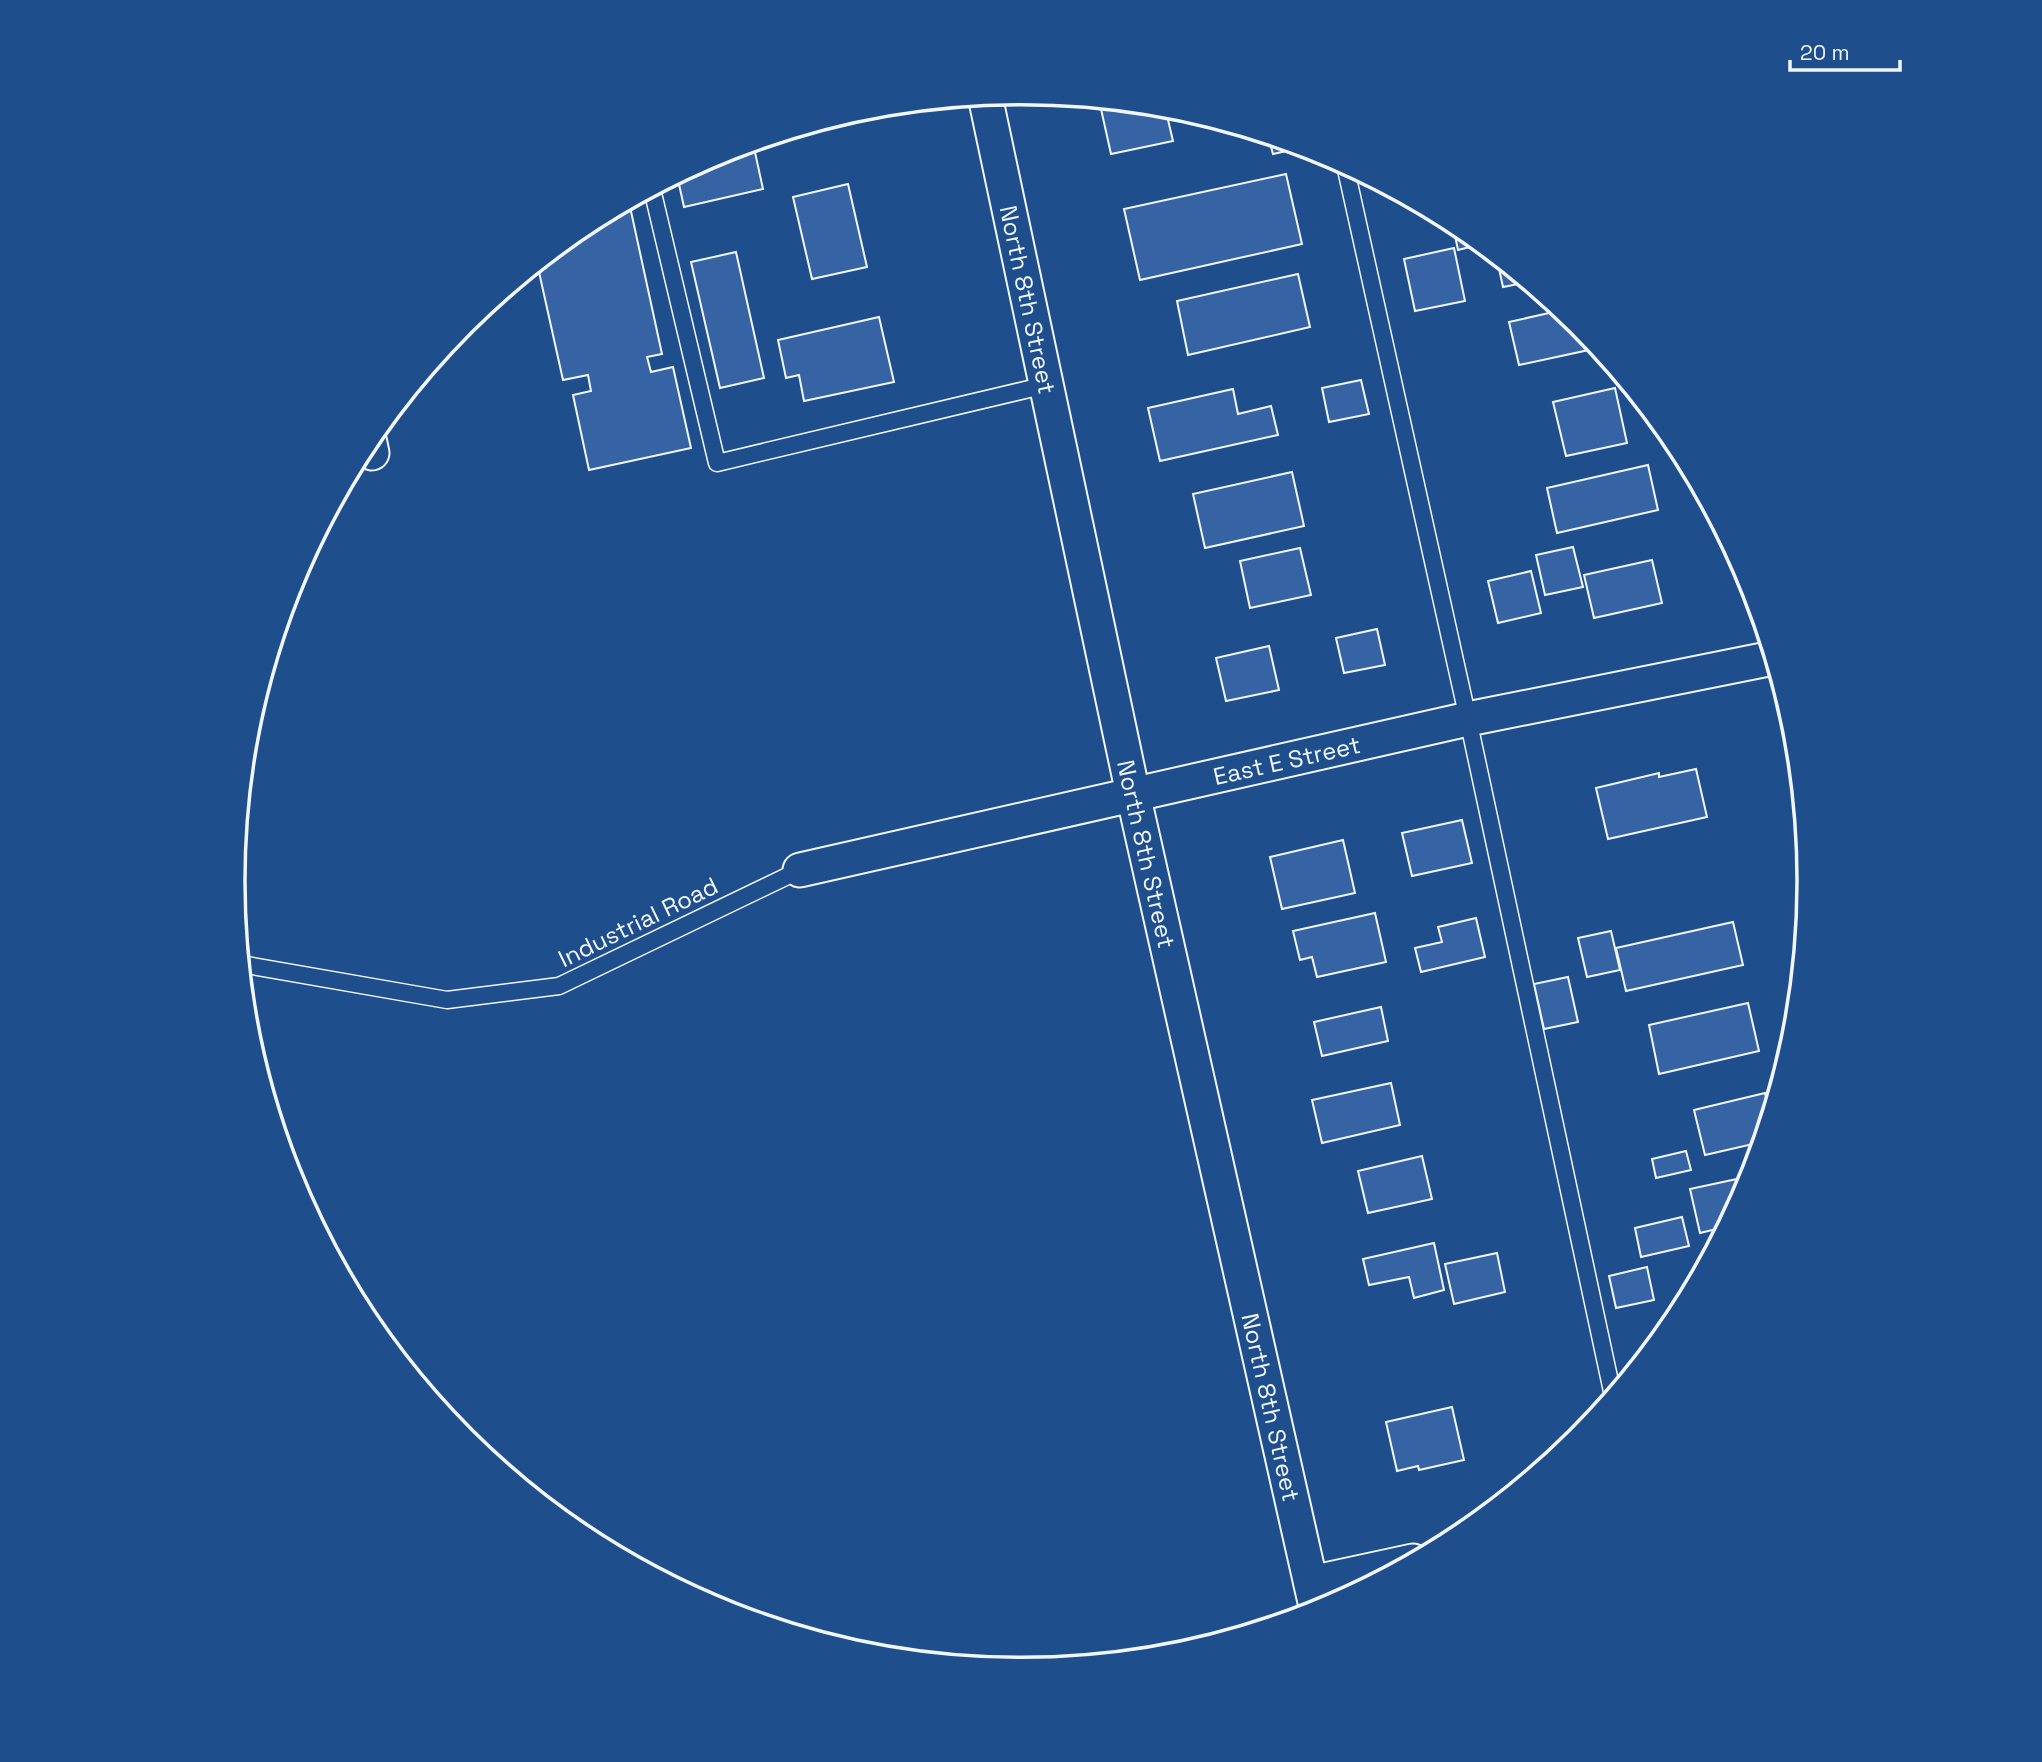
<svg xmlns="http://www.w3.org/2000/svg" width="2042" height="1762" font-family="'Space Grotesk',sans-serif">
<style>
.building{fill:#3563a3;stroke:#f2f6ff;stroke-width:2}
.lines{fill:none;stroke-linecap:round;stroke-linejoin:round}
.service-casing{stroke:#f2f6ff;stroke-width:19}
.minor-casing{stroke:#f2f6ff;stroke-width:37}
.service{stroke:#1f4e8c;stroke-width:16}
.minor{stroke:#1f4e8c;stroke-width:33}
.labels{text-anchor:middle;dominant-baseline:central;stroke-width:5;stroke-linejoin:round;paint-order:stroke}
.street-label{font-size:24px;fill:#f2f6ff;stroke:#1f4e8c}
.rim{fill:none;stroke:#f2f6ff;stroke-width:3.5}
</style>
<rect width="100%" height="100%" fill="#1f4e8c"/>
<g class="building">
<polygon points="1099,100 1165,107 1173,141 1111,154"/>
<polygon points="1268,136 1304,147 1273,154"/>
<polygon points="753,143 763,189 684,207 677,175 720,153"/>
<polygon points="1286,174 1302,244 1140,280 1124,209"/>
<polygon points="848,184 867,267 812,279 793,197"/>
<polygon points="629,202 662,354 647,357 651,372 673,367 691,448 589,470 573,395 591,391 588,375 563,380 537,263 583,225"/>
<polygon points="1453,226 1459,226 1482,244 1458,250"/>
<polygon points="1454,248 1465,301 1415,311 1404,259"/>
<polygon points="736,252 764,378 720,388 691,262"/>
<polygon points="1504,262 1528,282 1503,287 1498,264"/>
<polygon points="1298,274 1310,327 1188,355 1177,301"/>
<polygon points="1562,310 1579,324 1598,348 1519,365 1509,322"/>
<polygon points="879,317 894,382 804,401 799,375 786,378 778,340"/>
<polygon points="1361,380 1369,414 1329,422 1322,388"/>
<polygon points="1615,388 1627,443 1566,456 1553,402"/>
<polygon points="1233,389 1238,414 1271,406 1278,435 1160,461 1148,408"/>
<polygon points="1648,465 1658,510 1557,533 1547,488"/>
<polygon points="1292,472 1304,526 1205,548 1193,494"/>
<polygon points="1573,547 1583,587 1545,595 1536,555"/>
<polygon points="1300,548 1311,595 1250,608 1240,561"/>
<polygon points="1652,560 1662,603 1594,618 1584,575"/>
<polygon points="1531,571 1541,613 1498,623 1488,581"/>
<polygon points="1377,629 1385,665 1344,673 1336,638"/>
<polygon points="1269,646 1279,690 1226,701 1216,658"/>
<polygon points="1696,769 1707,817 1608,839 1596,788 1659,773 1659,777"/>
<polygon points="1462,820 1472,863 1412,876 1402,833"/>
<polygon points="1343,840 1355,893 1282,909 1270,857"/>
<polygon points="1375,913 1386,962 1317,977 1312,957 1300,960 1293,931"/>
<polygon points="1476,918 1485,957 1421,972 1415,948 1442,942 1438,927"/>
<polygon points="1733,922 1743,965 1626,991 1616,948"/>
<polygon points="1611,931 1620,970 1587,977 1578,938"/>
<polygon points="1568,977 1578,1022 1544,1029 1534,984"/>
<polygon points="1748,1003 1759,1051 1659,1074 1649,1025"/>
<polygon points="1381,1007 1388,1041 1322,1056 1314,1022"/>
<polygon points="1391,1083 1400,1125 1322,1143 1312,1100"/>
<polygon points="1765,1093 1770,1114 1762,1142 1705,1155 1694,1110"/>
<polygon points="1686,1151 1691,1170 1656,1178 1652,1159"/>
<polygon points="1422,1156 1432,1199 1368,1213 1358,1171"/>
<polygon points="1751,1176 1725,1227 1700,1233 1690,1189"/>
<polygon points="1682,1217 1689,1246 1641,1257 1635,1228"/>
<polygon points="1434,1243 1444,1290 1414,1298 1409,1277 1369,1285 1363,1259"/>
<polygon points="1497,1253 1505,1292 1454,1304 1445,1264"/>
<polygon points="1647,1267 1654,1300 1616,1308 1609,1276"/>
<polygon points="1452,1407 1464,1460 1419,1470 1418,1466 1397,1471 1386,1422"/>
</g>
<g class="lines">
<defs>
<g id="service">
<polyline points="1345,165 1468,719 1613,1396"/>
<polyline points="652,189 717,463 1046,385"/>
<polyline points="241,964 447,1000 559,986 800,870"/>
</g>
<g id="minor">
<path id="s1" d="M985,96L1133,794L1317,1611"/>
<polyline points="369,439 372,453"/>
<path id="s2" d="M800,870L1468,719L1773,658"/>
<polyline points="1311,1583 1413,1561"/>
</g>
</defs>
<use href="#service" class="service-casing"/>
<use href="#minor" class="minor-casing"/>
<use href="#service" class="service"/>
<use href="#minor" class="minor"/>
</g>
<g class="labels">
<g class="street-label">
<text stroke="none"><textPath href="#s1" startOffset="208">North 8th Street</textPath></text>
<text stroke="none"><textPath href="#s2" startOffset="499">East E Street</textPath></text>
<text stroke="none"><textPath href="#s1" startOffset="775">North 8th Street</textPath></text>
<text transform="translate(638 922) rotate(-26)">Industrial Road</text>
<text stroke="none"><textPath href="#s1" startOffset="1342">North 8th Street</textPath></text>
</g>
</g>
<path d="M0 0H2042V1762H0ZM245 881a776 776 0 1 1 1552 0a776 776 0 1 1-1552 0Z" fill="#1f4e8c" fill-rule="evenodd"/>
<path class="rim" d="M245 881a776 776 0 1 1 1552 0a776 776 0 1 1-1552 0Z"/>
<path d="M1790 60v10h110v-10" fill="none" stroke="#f2f6ff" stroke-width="3.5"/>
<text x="1800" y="60" font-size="21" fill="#f2f6ff" stroke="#1f4e8c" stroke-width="5" paint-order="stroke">20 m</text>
</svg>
